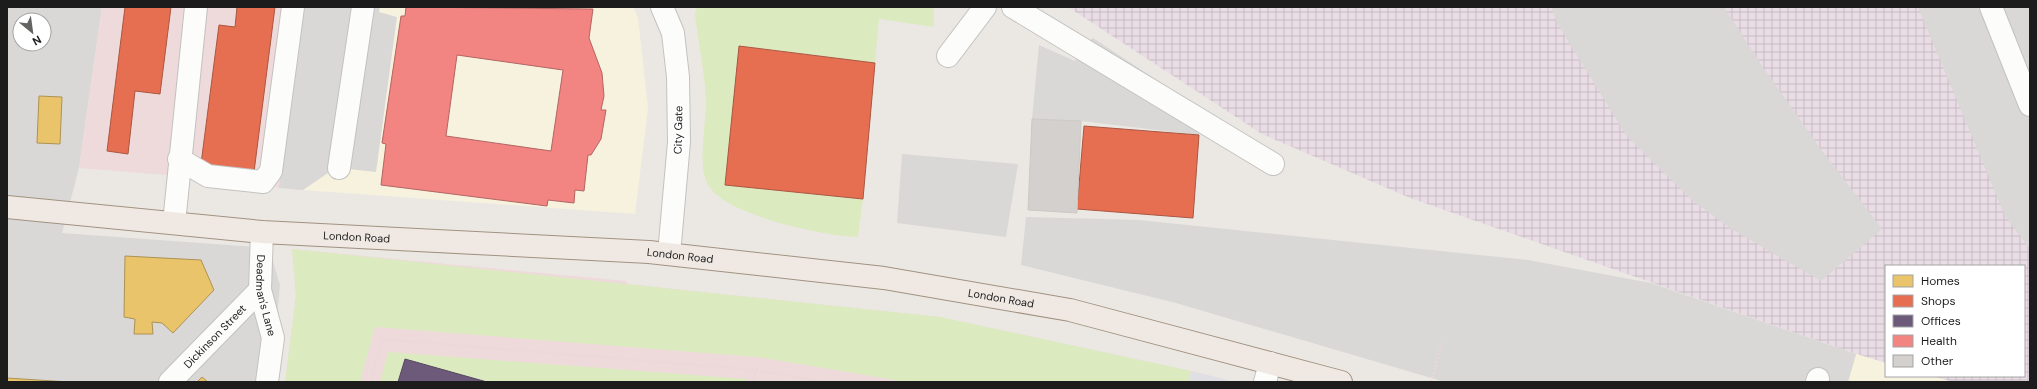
<svg xmlns="http://www.w3.org/2000/svg" width="2037" height="389" font-family="'DM Sans',sans-serif">
<style>
.residential{fill:#dad8d6;fill-rule:evenodd}
.commercial{fill:#eedada}
.industrial{fill:url(#industrial-grid)}
.education{fill:#f6f2de}
.religious{fill:#d9d8d6}
.grass{fill:#dceac0}
.plaza{fill:#dfdfe4}
.homes{fill:#e9c46a;stroke:#ac9253}
.shops{fill:#e76f51;stroke:#aa5641}
.offices{fill:#6d597a;stroke:#55475e}
.health{fill:#f28482;stroke:#b26563;fill-rule:evenodd}
.building{fill:#d3d0cd;stroke:#cec9c5}
.lines{fill:none;stroke-linecap:round;stroke-linejoin:round}
.minor-casing{stroke:#c3c2c0;stroke-width:24}
.major-casing{stroke:#a19281;stroke-width:24}
.path{stroke:#ebd7d7;stroke-width:2.5;stroke-dasharray:2 2;stroke-linecap:butt}
.minor{stroke:#fcfcfb;stroke-width:22}
.major{stroke:#f0e9e3;stroke-width:22}
.labels{text-anchor:middle;dominant-baseline:central;stroke-width:4;stroke-linejoin:round;paint-order:stroke}
.street-label{font-size:11px;fill:#1c1c1c;stroke:#fff}
</style>
<defs>
<pattern id="industrial-grid" width="8" height="8" patternUnits="userSpaceOnUse"><rect width="8" height="8" fill="#e9dce5"/><path d="M0 4h8M4 0v8" fill="none" stroke="#c7bcc4"/></pattern>
</defs>
<rect width="100%" height="100%" fill="#ebe8e4"/>
<path class="residential" d="M7,7H102L79,168L62,233L269,248L280,285L271,382H7ZM20,20H44V44H20Z"/>
<g class="commercial">
<polygon points="102,7 329,7 303,190 178,176 79,168"/>
<polygon points="292,249 626,281 628,284 940,317 1191,371 1234,382 285,382 296,297"/>
</g>
<polygon class="industrial" points="1068,7 2030,7 2030,382 1953,382 1932,376 2024,376 2024,266 1886,266 1886,363 1856,354 1410,198 1262,134"/>
<g class="education">
<polygon points="329,7 633,7 638,18 648,108 635,214 303,190"/>
<polygon points="1856,354 1886,363 1886,376 1932,376 1953,382 1848,382"/>
</g>
<g class="religious">
<polygon points="303,7 380,7 379,12 397,17 376,172 339,168 328,173 303,190 279,188"/>
<polygon points="1551,7 1724,7 1762,66 1820,148 1882,229 1821,281 1733,230 1693,201 1626,135 1557,23"/>
<polygon points="1918,7 2030,7 2030,249 2005,216"/>
<polygon points="1093,38 1202,110 1199,135 1081,121 1032,119 1039,45 1075,61 1081,48"/>
<polygon points="902,154 1018,164 1006,237 897,223"/>
<polygon points="1026,217 1139,220 1528,260 1651,283 1856,354 1848,382 1445,382 1176,303 1021,265"/>
</g>
<g class="grass">
<path d="M697,7H934V27L879,19L875,63L739,46L725,185L863,199L858,237C824,236 719,215 706,181C698,160 706,125 706,102C705,73 698,43 695,14Z"/>
<polygon points="292,249 940,317 1191,371 1189,382 906,382 757,357 375,327 360,382 285,382 296,295"/>
<polygon points="388,352 747,379 746,382 487,382 405,359 398,382 380,382"/>
</g>
<polygon class="plaza" points="1191,371 1204,374 1234,382 1189,382"/>
<g class="homes">
<polygon points="39,96 62,97 60,144 37,143"/>
<polygon points="125,256 201,260 214,290 173,333 162,323 152,322 153,334 134,334 135,319 124,317"/>
<polygon points="202,377 208,382 197,382"/>
<polygon points="7,378 69,382 7,382"/>
</g>
<g class="shops">
<polygon points="125,7 171,7 160,94 135,91 128,154 107,151"/>
<polygon points="237,7 275,7 254,172 201,164 219,25 235,27"/>
<polygon points="739,46 875,63 863,199 725,185"/>
<polygon points="1084,126 1199,135 1193,218 1077,209"/>
</g>
<polygon class="offices" points="405,359 487,382 398,382"/>
<path class="health" d="M406,7L593,9L589,38L602,73L604,96L601,110H606L601,139L591,155H588L584,191L575,190L574,203L548,200L547,206L381,185L386,144L382,143L401,16H405ZM457,55L563,70L551,151L446,136Z"/>
<polygon class="building" points="1032,119 1081,121 1077,213 1028,210"/>
<g class="lines">
<defs>
<g id="minor">
<polyline points="662,7 673,33 678,77 679,142 669,254"/>
<polyline points="1013,7 1273,164"/>
<polyline points="1991,7 2030,105"/>
<polyline points="948,56 985,7"/>
<polyline points="179,159 208,176 263,182 271,171 293,7"/>
<polyline points="339,168 363,7"/>
<polyline points="174,223 196,7"/>
<path id="s1" d="M262,232L260,290L273,338L267,382"/>
<path id="s2" d="M170,382L260,290"/>
<polyline points="1265,382 1270,363"/>
<polyline points="1817,382 1818,379"/>
</g>
<g id="major">
<path id="s3" d="M7,207L262,232L649,252L884,278L1070,310L1341,382"/>
</g>
</defs>
<use href="#minor" class="minor-casing"/>
<use href="#major" class="major-casing"/>
<g class="path">
<polyline points="370,382 382,339 756,370 822,382"/>
<polyline points="753,382 756,370"/>
<polyline points="1431,382 1442,343"/>
</g>
<use href="#minor" class="minor"/>
<use href="#major" class="major"/>
</g>
<g class="labels">
<g class="street-label">
<text transform="translate(678 130) rotate(-89)">City Gate</text>
<text stroke="none"><textPath href="#s3" startOffset="351">London Road</textPath></text>
<text stroke="none"><textPath href="#s3" startOffset="675">London Road</textPath></text>
<text stroke="none"><textPath href="#s1" startOffset="64">Deadman's Lane</textPath></text>
<text stroke="none"><textPath href="#s3" startOffset="999">London Road</textPath></text>
<text stroke="none"><textPath href="#s2" startOffset="64">Dickinson Street</textPath></text>
</g>
</g>
<rect width="2037" height="389" fill="none" stroke="#1c1c1c" stroke-width="16"/>
<rect x="1885" y="265" width="140" height="112" fill="#ffffff" stroke="#a4a4a4"/>
<rect x="1893" y="275" width="20" height="12" fill="#e9c46a" stroke="#a4a4a4"/>
<text x="1921" y="285" font-size="12" fill="#1c1c1c">Homes</text>
<rect x="1893" y="295" width="20" height="12" fill="#e76f51" stroke="#a4a4a4"/>
<text x="1921" y="305" font-size="12" fill="#1c1c1c">Shops</text>
<rect x="1893" y="315" width="20" height="12" fill="#6d597a" stroke="#a4a4a4"/>
<text x="1921" y="325" font-size="12" fill="#1c1c1c">Offices</text>
<rect x="1893" y="335" width="20" height="12" fill="#f28482" stroke="#a4a4a4"/>
<text x="1921" y="345" font-size="12" fill="#1c1c1c">Health</text>
<rect x="1893" y="355" width="20" height="12" fill="#d3d0cd" stroke="#a4a4a4"/>
<text x="1921" y="365" font-size="12" fill="#1c1c1c">Other</text>
<g transform="translate(32 32) rotate(151)"><circle r="19" fill="#ffffff" stroke="#a4a4a4"/>
<path d="M0-3L7 15L0 10L-7 15Z" fill="#646362"/>
<text y="-6" font-size="11" font-weight="bold" text-anchor="middle" fill="#1c1c1c">N</text>
</g>
</svg>
